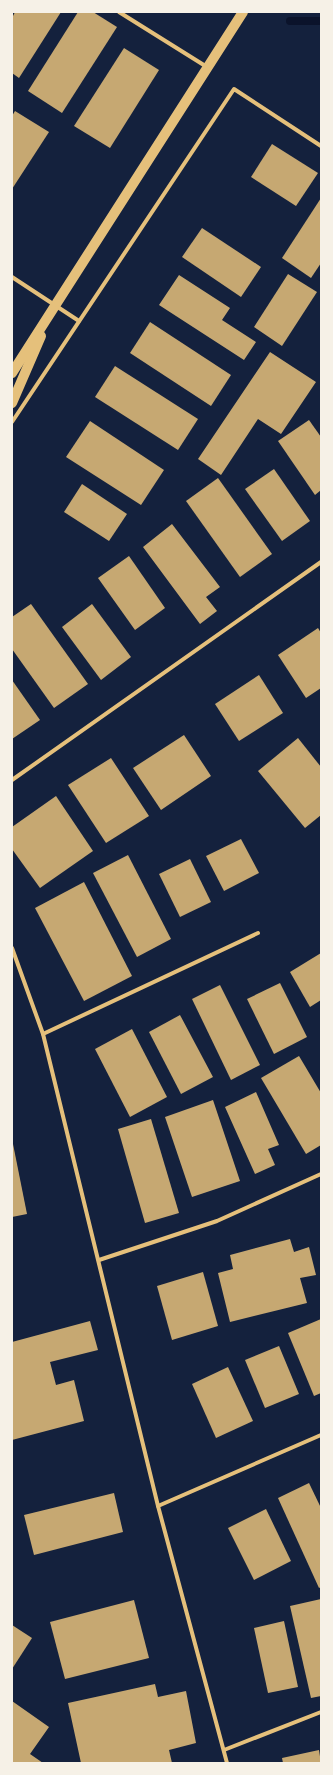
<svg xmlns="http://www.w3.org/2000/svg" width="333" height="1775" font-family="Lato,sans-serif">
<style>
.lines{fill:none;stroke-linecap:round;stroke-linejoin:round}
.stream{stroke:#0b132b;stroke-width:8}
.building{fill:#c6a872}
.minor{stroke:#e5c07b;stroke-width:4}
.primary{stroke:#e5c07b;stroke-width:10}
</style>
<rect width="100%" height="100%" fill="#14213d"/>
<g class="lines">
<polyline class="stream" points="290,21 321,21"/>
</g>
<g class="building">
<polygon points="15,12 61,12 19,78 12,73 12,18"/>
<polygon points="78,12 93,12 117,27 62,113 28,91"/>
<polygon points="124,48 159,70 110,148 74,126"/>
<polygon points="15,111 49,132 12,189 12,116"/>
<polygon points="272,144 318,173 296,206 251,177"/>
<polygon points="321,198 321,263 311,278 282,258"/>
<polygon points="202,228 261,267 241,297 182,257"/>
<polygon points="288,274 317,292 282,346 254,327"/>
<polygon points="179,275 230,308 222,320 256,342 244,360 159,305"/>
<polygon points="150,322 231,375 211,406 130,353"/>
<polygon points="270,352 316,382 281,434 258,419 221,475 198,459"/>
<polygon points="115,366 198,419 178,450 95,397"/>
<polygon points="309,420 321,437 321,490 315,495 278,441"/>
<polygon points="90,421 164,470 141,505 66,457"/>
<polygon points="274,469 310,521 282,541 245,489"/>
<polygon points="218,478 272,554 240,577 186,501"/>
<polygon points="82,484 127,514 109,541 64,512"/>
<polygon points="172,524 220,587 206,597 217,611 200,624 143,547"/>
<polygon points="129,556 165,608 135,630 98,578"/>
<polygon points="31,604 88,684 54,708 12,649 12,617"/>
<polygon points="92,604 131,657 101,680 62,627"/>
<polygon points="318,628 321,633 321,688 306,698 278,655"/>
<polygon points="259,675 283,713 239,741 215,704"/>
<polygon points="12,680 40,720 12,739"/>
<polygon points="184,735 211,776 161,810 133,768"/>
<polygon points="298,738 321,767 321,815 305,828 258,771"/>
<polygon points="111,758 149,816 106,843 68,785"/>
<polygon points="56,796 93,851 40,888 12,849 12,827"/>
<polygon points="241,839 259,873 224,891 206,856"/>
<polygon points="128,855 171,939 137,957 93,873"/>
<polygon points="190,859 211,902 180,917 159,874"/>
<polygon points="84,882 132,976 84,1001 35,908"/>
<polygon points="321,953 321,1000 310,1007 290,972"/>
<polygon points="280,983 307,1037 274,1054 247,999"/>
<polygon points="220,985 260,1065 231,1080 192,999"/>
<polygon points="180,1015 213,1077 181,1094 149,1032"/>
<polygon points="132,1029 167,1097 130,1117 95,1049"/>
<polygon points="299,1056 321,1093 321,1145 306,1154 261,1078"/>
<polygon points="256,1092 279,1145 268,1149 275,1165 255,1174 225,1107"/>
<polygon points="213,1100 240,1181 192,1197 165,1117"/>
<polygon points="151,1119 179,1213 145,1223 118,1129"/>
<polygon points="12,1144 13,1144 27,1214 12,1217"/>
<polygon points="290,1239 294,1252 309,1247 316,1275 300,1278 307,1303 230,1322 218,1273 233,1269 230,1255"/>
<polygon points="203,1272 218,1326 172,1340 157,1286"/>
<polygon points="321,1319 321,1393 314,1396 288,1333"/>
<polygon points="90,1321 98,1350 50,1362 56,1385 74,1380 84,1421 12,1440 12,1342"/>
<polygon points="279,1346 299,1394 265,1408 245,1360"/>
<polygon points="228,1367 253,1421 216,1438 192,1384"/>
<polygon points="309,1483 321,1508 321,1587 319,1588 278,1498"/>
<polygon points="114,1493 123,1532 34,1555 24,1515"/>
<polygon points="266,1509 291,1561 254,1580 228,1528"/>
<polygon points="321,1599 321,1696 311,1698 290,1606"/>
<polygon points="134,1600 149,1658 65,1679 50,1622"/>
<polygon points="284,1621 298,1687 268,1693 254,1628"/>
<polygon points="12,1625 32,1638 12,1669"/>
<polygon points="155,1684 158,1697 186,1691 196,1743 169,1750 172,1763 81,1763 68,1703"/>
<polygon points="12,1701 49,1727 30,1754 43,1763 12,1763"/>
<polygon points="319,1750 321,1763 283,1763 282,1758"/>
</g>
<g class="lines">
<g class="minor">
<polyline points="119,12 207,67"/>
<polyline points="12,277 79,321"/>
<polyline points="12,422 234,89 321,146"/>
<polyline points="12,780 321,562"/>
<polyline points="12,948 43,1034 158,1506 227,1763"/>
<polyline points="43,1034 258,933"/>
<polyline points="99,1260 217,1221 321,1174"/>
<polyline points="158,1506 321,1435"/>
<polyline points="224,1750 321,1712"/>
</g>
<g class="primary">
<polyline points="12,373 243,12"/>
<polyline points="12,403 41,336"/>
</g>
</g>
<rect width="333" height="1775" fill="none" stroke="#f6f1e7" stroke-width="26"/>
</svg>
